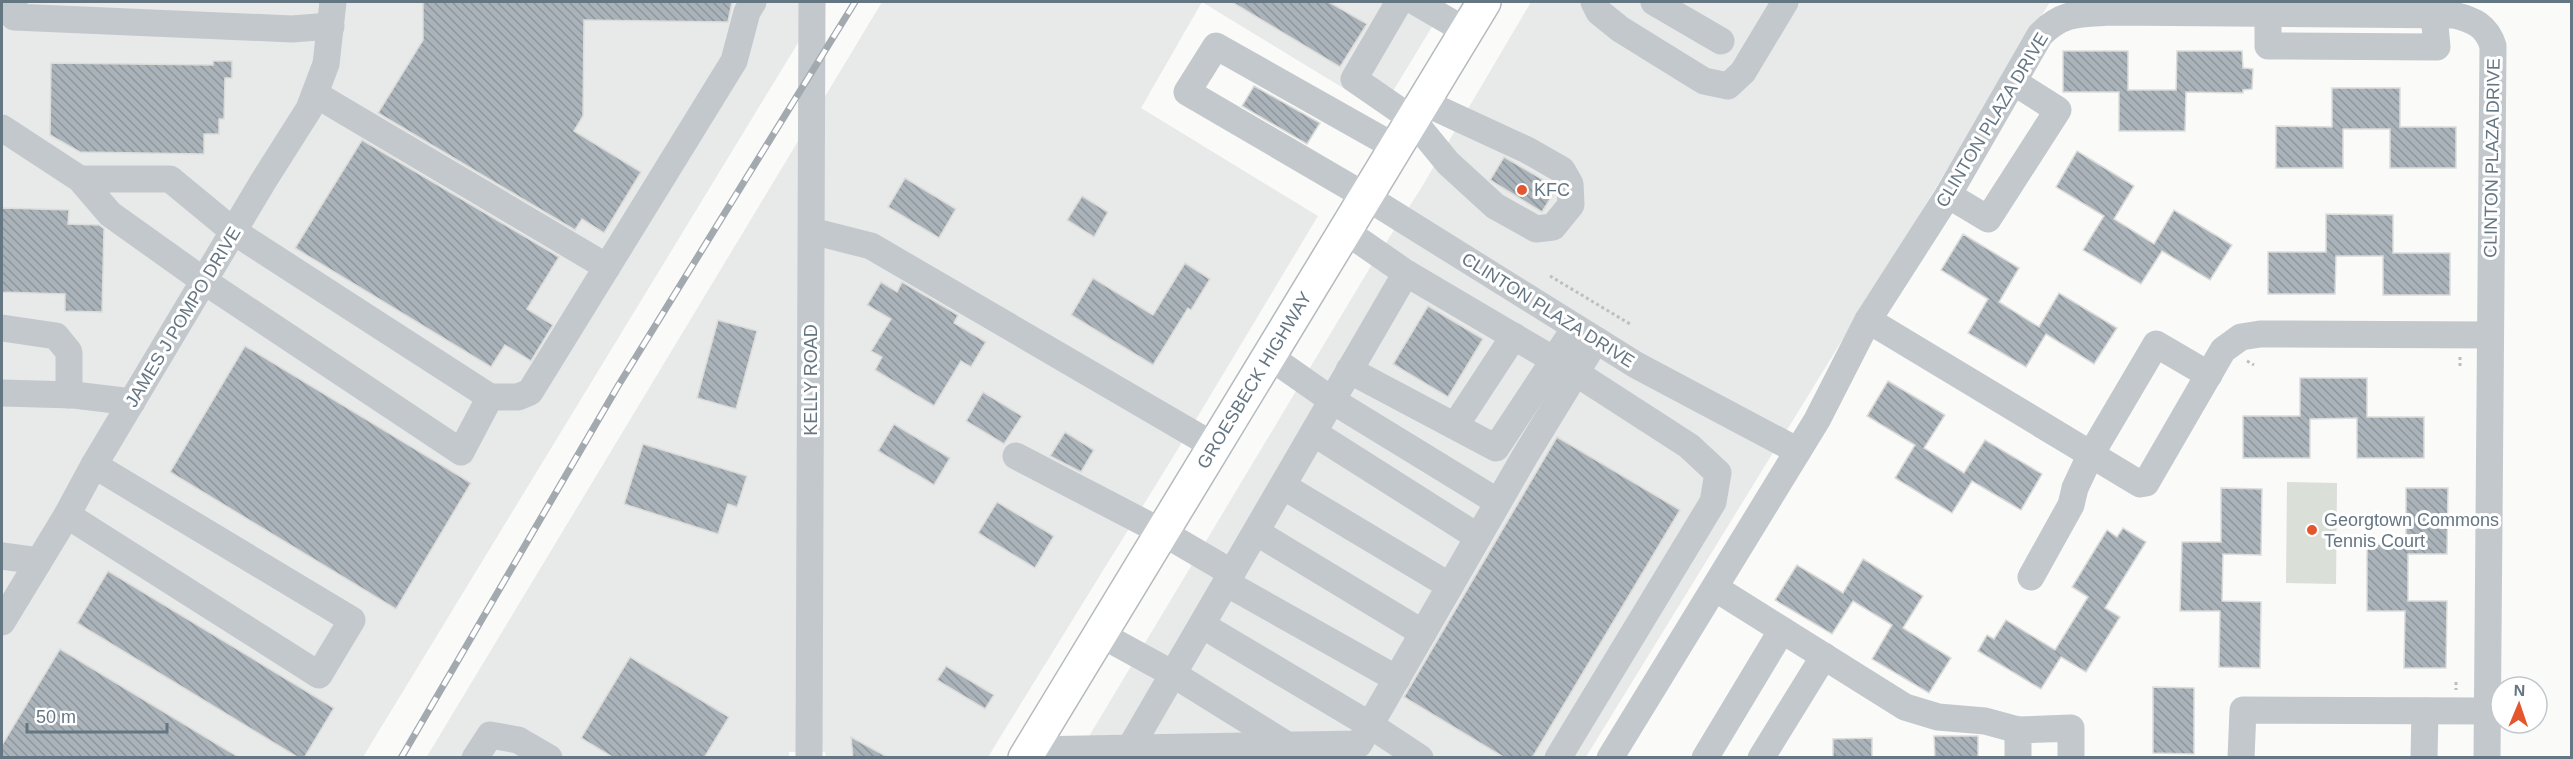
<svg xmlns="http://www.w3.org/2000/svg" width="2573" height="759" font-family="Helvetica,sans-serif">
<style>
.built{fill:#e8e9e9}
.green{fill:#dadfd7}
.building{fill:url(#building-back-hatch);stroke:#dcdcda;stroke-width:1.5}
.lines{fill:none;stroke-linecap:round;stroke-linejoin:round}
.major-casing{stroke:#b5babe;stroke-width:36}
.path{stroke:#bbbfc2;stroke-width:3;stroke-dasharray:3 3;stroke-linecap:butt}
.minor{stroke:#c3c8cc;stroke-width:27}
.major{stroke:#fff;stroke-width:33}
.rail-casing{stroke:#a2aab0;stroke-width:7}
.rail{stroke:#fff;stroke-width:4.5;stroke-dasharray:14;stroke-linecap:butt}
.poi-dot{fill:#e4572e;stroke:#fff;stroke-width:2}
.labels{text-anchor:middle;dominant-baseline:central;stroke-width:6;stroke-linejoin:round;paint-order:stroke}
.street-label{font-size:18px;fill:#657683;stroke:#fff}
.poi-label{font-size:18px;fill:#657683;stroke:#fff;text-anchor:start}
</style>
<defs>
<pattern id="building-back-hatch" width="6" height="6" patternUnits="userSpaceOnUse" patternTransform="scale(1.5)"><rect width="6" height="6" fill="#aab3b9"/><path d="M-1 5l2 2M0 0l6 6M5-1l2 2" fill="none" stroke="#8e969c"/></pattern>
</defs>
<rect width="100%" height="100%" fill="#fafaf8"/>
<g class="built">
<polygon points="2,2 823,2 363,757 2,757"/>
<polygon points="882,2 1447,2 1381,111 1202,2 1141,108 1318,216 1186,436 988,757 826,758 825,752 789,752 789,758 426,758"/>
<polygon points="1531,2 2050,2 1586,757 1076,758 1371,266 1420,190"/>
</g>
<polygon class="green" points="2287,482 2337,483 2336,584 2286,583"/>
<g class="building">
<polygon points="423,2 732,2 728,22 584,20 583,116 574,131 641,172 604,233 582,219 575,230 378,113 423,40"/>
<polygon points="1232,2 1329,2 1367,24 1340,67"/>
<polygon points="2063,51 2128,51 2128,90 2176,90 2177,51 2242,51 2243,68 2253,69 2252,89 2243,90 2243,93 2186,92 2185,131 2119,131 2119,92 2063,92"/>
<polygon points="213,61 232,61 232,78 225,78 224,119 219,119 219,134 204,134 204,154 80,152 50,135 51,63 213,65"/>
<polygon points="1254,86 1320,123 1307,144 1242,106"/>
<polygon points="2332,88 2400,88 2400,127 2456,127 2456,168 2390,168 2390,129 2343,129 2343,168 2276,168 2276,126 2332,127"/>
<polygon points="362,140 559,257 527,309 553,325 531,361 505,345 491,367 295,248"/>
<polygon points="2077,151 2134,186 2114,219 2154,244 2174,210 2232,245 2210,280 2162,251 2141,284 2083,250 2104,216 2056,187"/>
<polygon points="1504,157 1552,185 1555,191 1542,212 1490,180"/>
<polygon points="905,178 956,209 939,238 888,207"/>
<polygon points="1082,196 1108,212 1094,237 1067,220"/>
<polygon points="2,208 69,210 68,224 99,225 104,229 102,312 65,311 65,294 2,292"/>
<polygon points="2326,214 2393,215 2393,253 2450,253 2450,295 2383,295 2383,256 2336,256 2335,294 2268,294 2268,252 2326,252"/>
<polygon points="1963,234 2019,268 1999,302 2039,327 2059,293 2117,328 2094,364 2046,334 2026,367 1968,333 1988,299 1941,270"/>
<polygon points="1185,263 1210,279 1191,310 1188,308 1153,365 1071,315 1093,278 1153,315"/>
<polygon points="881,282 897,292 902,282 958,315 954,323 986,342 971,367 961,361 934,406 875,370 882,357 871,351 891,319 867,305"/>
<polygon points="1428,306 1483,339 1448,397 1393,364"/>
<polygon points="718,320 757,331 736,409 697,398"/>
<polygon points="245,346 471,483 396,609 170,472"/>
<polygon points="2300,378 2367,378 2367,417 2424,417 2424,458 2357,458 2357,418 2310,419 2310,458 2243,458 2243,416 2300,416"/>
<polygon points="1888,381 1945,415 1924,448 1964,473 1985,440 2042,474 2021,510 1972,481 1952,513 1895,478 1915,445 1867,416"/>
<polygon points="983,392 1022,416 1004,444 966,421"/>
<polygon points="894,424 950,458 934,485 878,451"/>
<polygon points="1065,432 1094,450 1081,472 1050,456"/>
<polygon points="1557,437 1680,510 1532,758 1505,758 1404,697"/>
<polygon points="643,444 747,476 737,507 728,504 718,534 624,504"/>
<polygon points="2221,488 2262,489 2261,555 2223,554 2222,601 2261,602 2260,668 2219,667 2220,611 2180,611 2182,542 2221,542"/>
<polygon points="2406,488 2448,488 2447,554 2408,554 2408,601 2447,601 2446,668 2404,668 2405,611 2367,611 2367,544 2406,545"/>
<polygon points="997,502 1054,536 1035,568 978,533"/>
<polygon points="2123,528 2146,542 2105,608 2120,617 2086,672 2061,657 2041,689 1978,651 1987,635 1994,639 2006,620 2055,650 2088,597 2072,587 2107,530 2117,537"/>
<polygon points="1863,559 1923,596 1903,628 1951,658 1929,693 1872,659 1892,625 1853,601 1832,634 1775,600 1797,565 1843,593"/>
<polygon points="108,571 334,708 304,758 299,758 77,623"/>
<polygon points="60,649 240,758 2,758 2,745"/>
<polygon points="630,657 729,717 704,758 614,758 581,738"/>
<polygon points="946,666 994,695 985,709 937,680"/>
<polygon points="2153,687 2194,688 2194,754 2153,753"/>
<polygon points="1934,736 1978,736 1978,758 1935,758"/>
<polygon points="851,737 889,758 853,758"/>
<polygon points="1872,738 1872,758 1833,758 1833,739"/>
</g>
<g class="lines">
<defs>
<g id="major">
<path id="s1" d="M1025,758L1484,2"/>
</g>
</defs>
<use href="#major" class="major-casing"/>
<g class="path">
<polyline points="1550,276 1630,324"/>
<polyline points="2247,361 2254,365"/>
<polyline points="2460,366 2460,356"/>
<polyline points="2456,682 2456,690"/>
</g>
<g class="minor">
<polyline points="14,2 14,17 292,29 331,26"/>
<polyline points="1399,2 1354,79 1412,119 1448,163 1495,206 1536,229 1553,227 1571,205 1570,184 1562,170 1527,150 1423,102"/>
<polyline points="1416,2 1466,31"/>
<polyline points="1594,2 1599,12 1620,29 1704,81 1728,86 1743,72 1785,2"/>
<polyline points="1654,2 1721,41"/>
<polyline points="2268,14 2268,46 2437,47 2434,15"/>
<polyline points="315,94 607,267"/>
<polyline points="2,128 80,179 170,179 233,231 490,397 461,452 204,281 110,214 80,179"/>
<polyline points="1395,147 1216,46 1187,92 1365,196 1636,365 1798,451"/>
<polyline points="1948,195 1988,219 2058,110 2014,82"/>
<polyline points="1344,230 1406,273 1554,360"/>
<polyline points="812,231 871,246 1214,446"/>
<polyline points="1868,320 2140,484 2146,483 2223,350 2241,337 2260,334 2490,335"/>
<polyline points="2,328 56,336 69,352 69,395"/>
<polyline points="1269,356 1333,401 1498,502"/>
<polyline points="1349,370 1496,448 1575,328"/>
<polyline points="2,393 74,395 132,402"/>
<polyline points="490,397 518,397 530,392 734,61 747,12 753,2"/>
<polyline points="1455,426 1514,336"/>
<polyline points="1314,433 1478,537"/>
<polyline points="1016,456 1162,532 1232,573"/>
<polyline points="1283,486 1450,586"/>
<polyline points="67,515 319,675 352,620 94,465"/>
<polyline points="1256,532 1423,633"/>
<polyline points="2,556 39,561"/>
<polyline points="2031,577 2071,505 2075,488 2090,456 2156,344 2209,375"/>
<polyline points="1226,583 1397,679"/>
<polyline points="1715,588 1905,707 1938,717 1985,721 2018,730"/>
<polyline points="2,622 67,515 94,465 264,180 309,109 326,64 333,2"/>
<polyline points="1202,625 1370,725 1420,758"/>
<polyline points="1100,634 1173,674 1287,745"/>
<polyline points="1130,748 1406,273"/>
<polyline points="1030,750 1359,744 1525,456 1596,340"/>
<polyline points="475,758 490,735 518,740 549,758"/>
<polyline points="809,758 812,2"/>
<polyline points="1558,758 1713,502 1718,473 1689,446 1576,373"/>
<path d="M1610,758L1817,420L1868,320L1948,195L2040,35C2063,11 2081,14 2112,12L2454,15C2474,20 2487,26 2493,46L2487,758"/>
<polyline points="1705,758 1782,630"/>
<polyline points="1761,758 1824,656"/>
<polyline points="2018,758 2018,730 2071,728 2071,758"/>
<polyline points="2241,758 2243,710 2487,711"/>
<polyline points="2424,758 2425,711"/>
</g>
<use href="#major" class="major"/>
<defs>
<polyline id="rail" points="401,758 618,386 855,2"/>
</defs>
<use href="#rail" class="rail-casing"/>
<use href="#rail" class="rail"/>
</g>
<g class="poi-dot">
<circle cx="1522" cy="190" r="6"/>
<circle cx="2312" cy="530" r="6"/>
</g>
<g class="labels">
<g class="street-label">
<text transform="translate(1992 120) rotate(-59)">CLINTON PLAZA DRIVE</text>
<text transform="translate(2492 158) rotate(-89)">CLINTON PLAZA DRIVE</text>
<text transform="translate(1548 310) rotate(32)">CLINTON PLAZA DRIVE</text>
<text transform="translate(183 317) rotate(-59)">JAMES J POMPO DRIVE</text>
<text transform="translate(811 380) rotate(-90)">KELLY ROAD</text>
<text stroke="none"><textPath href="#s1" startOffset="442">GROESBECK HIGHWAY</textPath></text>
</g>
<g class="poi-label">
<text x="1534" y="190">KFC</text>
<text x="2324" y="520">Georgtown Commons<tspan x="2324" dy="21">Tennis Court</tspan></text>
</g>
</g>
<rect width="2573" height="759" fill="none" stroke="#657683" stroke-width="6"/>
<g transform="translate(2519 705) rotate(2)"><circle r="28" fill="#ffffff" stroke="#c1c8cd" stroke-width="1.5"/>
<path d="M0-4.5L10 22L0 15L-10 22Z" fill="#e4572e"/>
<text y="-9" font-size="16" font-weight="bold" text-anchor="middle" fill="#657683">N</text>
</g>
<path d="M27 723v9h140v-9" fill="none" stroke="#657683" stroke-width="3"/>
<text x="36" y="723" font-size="18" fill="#657683" stroke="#ffffff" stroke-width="4.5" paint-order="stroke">50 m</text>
</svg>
